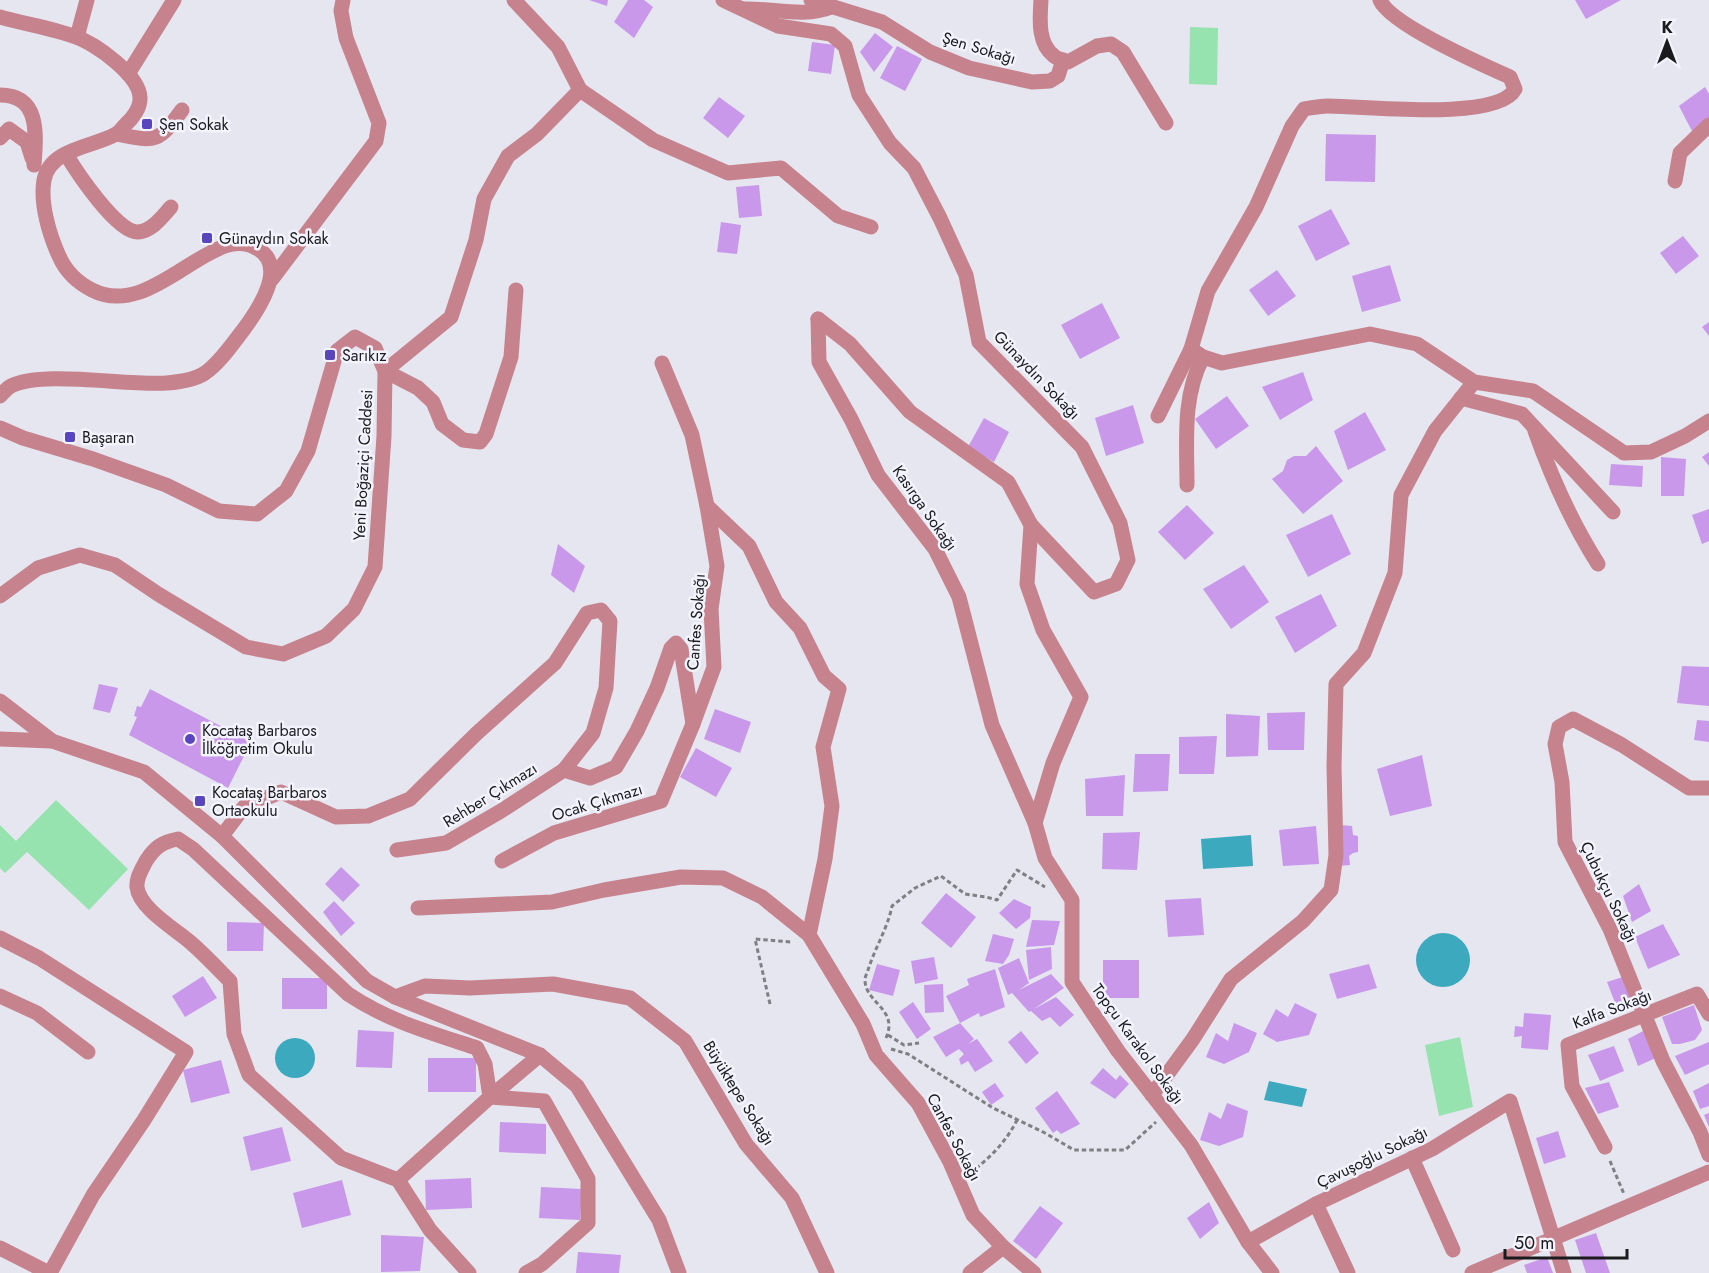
<svg xmlns="http://www.w3.org/2000/svg" width="1709" height="1273" font-family="Jost,sans-serif">
<style>
.green{fill:#97e3b0}
.water{fill:#3ca9be}
.building{fill:#c998eb}
.lines{fill:none;stroke-linecap:round;stroke-linejoin:round}
.path{stroke:#7f7f85;stroke-width:3;stroke-dasharray:4.5 3;stroke-linecap:butt}
.minor{stroke:#c6828d;stroke-width:15}
.poi-dot{fill:#5946be;stroke:#f2f3fd;stroke-width:2}
.labels{text-anchor:middle;dominant-baseline:central;stroke-width:5;stroke-linejoin:round;paint-order:stroke}
.street-label{font-size:16px;fill:#1b1b1e;stroke:#f2f3fd}
.poi-label{font-size:16px;fill:#1b1b1e;stroke:#f2f3fd;text-anchor:start}
</style>
<rect width="100%" height="100%" fill="#e5e6ef"/>
<g class="green">
<polygon points="1190,27 1218,28 1217,85 1189,84"/>
<polygon points="56,800 128,869 89,910 27,852 5,873 0,868 0,825 16,841"/>
<polygon points="1460,1037 1473,1107 1439,1116 1425,1045"/>
</g>
<g class="water">
<polygon points="1251,835 1253,866 1203,869 1201,839"/>
<circle cx="1443" cy="960" r="27"/>
<circle cx="295" cy="1058" r="20"/>
<polygon points="1269,1081 1307,1089 1302,1107 1264,1100"/>
</g>
<g class="building">
<polygon points="589,0 608,0 607,6"/>
<polygon points="628,0 644,0 653,7 634,38 614,22"/>
<polygon points="1575,0 1621,0 1586,19"/>
<polygon points="875,33 893,47 874,72 860,52"/>
<polygon points="812,42 835,45 831,74 808,71"/>
<polygon points="897,46 922,59 905,91 880,78"/>
<polygon points="1705,87 1709,94 1709,121 1693,133 1679,106"/>
<polygon points="719,97 745,116 728,138 703,118"/>
<polygon points="1326,134 1376,135 1375,182 1325,181"/>
<polygon points="759,185 762,216 739,218 736,187"/>
<polygon points="1331,209 1350,244 1316,261 1298,226"/>
<polygon points="721,222 741,225 737,254 717,252"/>
<polygon points="1683,236 1699,256 1676,274 1660,253"/>
<polygon points="1390,265 1401,301 1362,312 1352,276"/>
<polygon points="1277,270 1296,296 1268,316 1249,290"/>
<polygon points="1102,303 1120,338 1080,359 1061,325"/>
<polygon points="1709,322 1709,336 1702,327"/>
<polygon points="1303,372 1313,400 1280,420 1262,387"/>
<polygon points="1227,396 1249,426 1216,449 1195,419"/>
<polygon points="1133,405 1144,443 1106,456 1095,418"/>
<polygon points="1365,412 1386,450 1348,470 1334,431"/>
<polygon points="984,418 1009,432 994,462 968,447"/>
<polygon points="1316,446 1343,481 1303,514 1272,479 1283,471 1287,460 1294,456 1306,456"/>
<polygon points="1709,452 1709,466 1702,457"/>
<polygon points="1661,457 1686,459 1684,496 1661,496"/>
<polygon points="1611,464 1643,466 1642,487 1609,485"/>
<polygon points="1187,505 1214,533 1185,560 1158,532"/>
<polygon points="1709,509 1709,541 1702,544 1692,515"/>
<polygon points="1332,514 1351,554 1308,577 1286,535"/>
<polygon points="558,544 585,566 574,593 551,575"/>
<polygon points="1244,565 1269,602 1231,629 1203,589"/>
<polygon points="1321,594 1337,626 1295,653 1275,617"/>
<polygon points="1682,666 1709,667 1709,706 1677,703"/>
<polygon points="99,684 118,688 110,713 93,709"/>
<polygon points="150,689 251,742 228,788 129,735 137,717 134,716 137,706 141,707"/>
<polygon points="715,709 751,722 740,753 704,739"/>
<polygon points="1305,712 1304,750 1268,750 1267,713"/>
<polygon points="1226,714 1260,716 1258,756 1226,757"/>
<polygon points="1697,720 1709,721 1709,742 1694,740"/>
<polygon points="1217,736 1214,774 1179,774 1179,737"/>
<polygon points="696,748 732,768 716,797 680,777"/>
<polygon points="1135,754 1170,754 1168,791 1133,792"/>
<polygon points="1422,755 1432,806 1390,816 1377,769"/>
<polygon points="1125,775 1123,816 1086,816 1085,779"/>
<polygon points="1340,825 1352,826 1353,835 1358,836 1358,852 1353,853 1349,856 1350,865 1339,866"/>
<polygon points="1316,826 1319,864 1283,866 1279,830"/>
<polygon points="1140,832 1137,870 1102,869 1103,833"/>
<polygon points="341,867 360,885 343,902 325,884"/>
<polygon points="1639,884 1651,911 1632,922 1623,896"/>
<polygon points="946,893 976,917 951,948 921,923"/>
<polygon points="1201,898 1204,935 1168,937 1165,900"/>
<polygon points="1014,899 1031,907 1030,918 1016,929 999,913"/>
<polygon points="334,901 355,923 341,936 323,912"/>
<polygon points="1032,920 1060,921 1054,945 1026,947"/>
<polygon points="227,922 264,923 263,951 227,951"/>
<polygon points="1663,924 1680,955 1648,969 1635,937"/>
<polygon points="993,934 1014,939 1009,955 1003,964 985,961"/>
<polygon points="1051,947 1052,969 1029,980 1026,950"/>
<polygon points="934,957 938,979 915,984 911,961"/>
<polygon points="1019,958 1029,983 1019,990 1051,974 1064,988 1034,1009 1056,997 1074,1015 1060,1027 1050,1017 1042,1021 1031,1011 1029,1012 1012,993 1008,995 998,968"/>
<rect x="1103" y="960" width="36" height="38"/>
<polygon points="877,964 900,970 893,996 869,990"/>
<polygon points="1369,964 1377,988 1337,999 1329,974"/>
<polygon points="995,969 1005,1007 980,1017 979,1013 960,1023 974,1039 968,1044 977,1039 993,1061 975,1072 968,1061 961,1065 959,1059 964,1054 959,1049 946,1057 933,1037 960,1023 946,996 969,985 967,979"/>
<polygon points="203,976 217,998 185,1017 172,996"/>
<polygon points="1626,976 1637,1004 1617,1008 1607,982"/>
<rect x="282" y="978" width="45" height="31"/>
<polygon points="943,984 944,1012 925,1013 924,985"/>
<polygon points="913,1002 931,1029 917,1039 899,1012"/>
<polygon points="1295,1003 1317,1014 1309,1035 1277,1042 1263,1034 1276,1009 1288,1017"/>
<polygon points="1694,1005 1702,1030 1695,1040 1680,1044 1672,1044 1662,1017"/>
<polygon points="1524,1013 1551,1015 1548,1050 1521,1048 1522,1036 1514,1037 1515,1026 1523,1027"/>
<polygon points="1234,1023 1257,1033 1249,1052 1224,1064 1206,1057 1216,1033 1228,1041"/>
<polygon points="1647,1029 1658,1057 1638,1066 1628,1039"/>
<polygon points="358,1030 394,1032 392,1068 356,1067"/>
<polygon points="1021,1031 1039,1053 1026,1064 1008,1042"/>
<polygon points="1709,1042 1709,1064 1685,1075 1675,1056"/>
<polygon points="1614,1046 1624,1071 1600,1081 1588,1055"/>
<rect x="428" y="1058" width="48" height="34"/>
<polygon points="221,1060 230,1093 191,1103 183,1070"/>
<polygon points="1103,1068 1116,1080 1120,1075 1129,1084 1115,1099 1090,1083"/>
<polygon points="1609,1082 1619,1107 1598,1114 1585,1088"/>
<polygon points="995,1083 1004,1096 991,1105 982,1092"/>
<polygon points="1709,1083 1709,1106 1700,1109 1693,1091"/>
<polygon points="1057,1091 1080,1124 1061,1134 1057,1130 1053,1133 1035,1108"/>
<polygon points="1227,1103 1248,1111 1243,1137 1219,1146 1200,1140 1209,1112 1221,1119"/>
<polygon points="1709,1113 1709,1127 1704,1115"/>
<polygon points="500,1122 546,1124 546,1154 499,1152"/>
<polygon points="282,1127 291,1161 251,1171 243,1137"/>
<polygon points="1558,1131 1566,1157 1544,1164 1536,1138"/>
<polygon points="471,1178 472,1208 426,1210 425,1180"/>
<polygon points="342,1180 351,1215 302,1228 293,1193"/>
<polygon points="541,1187 582,1189 580,1220 539,1218"/>
<polygon points="1209,1202 1219,1223 1200,1239 1187,1218"/>
<polygon points="1040,1206 1063,1223 1036,1259 1013,1241"/>
<polygon points="1596,1233 1610,1273 1586,1273 1575,1240"/>
<polygon points="381,1235 424,1237 420,1271 381,1272"/>
<polygon points="578,1252 621,1255 619,1273 576,1273"/>
<polygon points="1547,1257 1553,1273 1527,1273 1524,1265"/>
</g>
<g class="lines">
<g class="path">
<polyline points="770,1004 755,939 791,942"/>
<polyline points="888,1035 904,1045 919,1043"/>
<path d="M886,1038C899,1009 865,1003 865,980C865,976 868,971 869,967C876,946 888,927 892,906L915,888L941,876L965,894L986,897L997,900L1017,870L1045,887"/>
<polyline points="891,1049 908,1054 993,1108 1045,1133 1074,1150 1125,1150 1156,1122"/>
<polyline points="1610,1161 1624,1194"/>
<path d="M970,1173C989,1159 1006,1142 1017,1120"/>
</g>
<g class="minor">
<polyline points="514,0 558,47 580,90"/>
<polyline points="723,0 778,26 831,34 845,46 859,95 890,143 914,168 940,218 966,275 979,342 1082,447 1120,523 1128,560 1116,584 1094,592 1031,525"/>
<polyline points="811,0 882,22 930,52 969,68 1032,82 1050,81 1058,76 1063,60"/>
<path d="M1041,0C1040,18 1037,43 1054,56C1057,59 1064,60 1068,62L1097,46L1111,44L1123,52L1166,123"/>
<path d="M744,9C773,8 804,18 831,7"/>
<path d="M0,17C25,24 52,28 76,37C96,44 141,76 140,99C140,108 133,118 126,124C123,127 120,132 116,134C94,147 50,148 44,180C40,203 49,234 59,256C66,272 76,282 92,290C139,314 183,261 225,246C237,242 248,243 258,249C288,266 258,310 244,329C233,343 219,364 205,373C195,380 179,382 167,383C127,386 43,370 11,386C7,388 3,393 0,396"/>
<polyline points="77,37 87,0"/>
<polyline points="128,74 174,0"/>
<path d="M0,95C41,95 36,136 34,165"/>
<path d="M117,134C156,142 158,143 182,110"/>
<polyline points="0,138 9,129 27,142 32,158"/>
<path d="M66,154C76,171 117,233 138,232C152,231 162,217 171,207"/>
<polyline points="1675,181 1680,153 1709,125"/>
<polyline points="272,279 376,141 379,123 346,38 341,11 343,0"/>
<polyline points="516,290 511,357 486,434 480,442 463,440 442,424 433,402 418,388 385,371 451,317 476,240 484,199 508,156 537,134 580,90 653,140 728,173 781,168 838,216 871,227"/>
<polyline points="818,319 850,344 910,412 1008,482 1031,525 1027,584 1043,630 1081,697 1053,763 1035,823 1045,858 1072,900 1072,982 1118,1051 1191,1145 1248,1242 1272,1273"/>
<polyline points="818,319 819,362 851,419 878,475 935,549 959,597 992,725 1035,823"/>
<polyline points="1191,349 1203,357 1222,363 1370,334 1417,344 1474,382 1533,391 1624,453 1651,452 1685,436 1709,421"/>
<polyline points="662,363 692,435 707,506"/>
<polyline points="1461,398 1522,414 1613,512"/>
<path d="M1158,416L1191,349L1208,291L1256,207L1292,126L1304,109C1312,108 1320,106 1327,106C1362,106 1498,122 1515,89L1510,77C1483,65 1390,24 1380,0"/>
<polyline points="0,428 23,438 93,459 166,485 219,511 257,514 286,491 308,451 337,351 355,337 375,348 385,371 384,436 375,567 354,609 326,636 283,654 246,647 158,594 115,565 80,555 38,568 0,596"/>
<path d="M1535,431C1551,476 1572,523 1598,564"/>
<path d="M1187,485C1187,441 1182,397 1203,357"/>
<polyline points="0,701 52,741"/>
<polyline points="0,739 52,741 144,772 222,836 367,981 395,997 540,1055 577,1086 659,1220 679,1273"/>
<polyline points="1709,788 1689,788 1622,745 1573,719 1559,727 1555,744 1562,782 1565,842 1610,929 1663,1061 1700,1132 1709,1155"/>
<polyline points="222,836 244,807 281,792 336,817 368,816 410,799 476,734 555,663 587,613 601,610 610,621 606,688 593,733 564,770 590,778 616,767 637,731 657,688 671,648 676,643 681,649 693,724 714,667 711,609 717,566 707,506 749,546 776,602 800,628 824,676 839,689 823,747 832,806 825,859 809,935 863,1024 876,1055 918,1103 950,1162 973,1215 1003,1247 1034,1273"/>
<polyline points="397,850 446,843 501,811 564,770"/>
<polyline points="502,861 554,833 661,801 693,724"/>
<polyline points="418,908 552,902 604,890 681,877 723,878 762,897 809,935"/>
<polyline points="0,938 39,958 186,1052 144,1120 93,1195 50,1273"/>
<polyline points="0,996 37,1013 88,1052"/>
<polyline points="395,997 425,986 470,988 553,984 630,998 685,1041 746,1144 792,1198 827,1273"/>
<polyline points="1152,1095 1193,1039 1231,979 1303,921 1331,890 1336,855 1334,766 1336,684 1364,653 1395,573 1401,495 1435,431 1474,382"/>
<polyline points="490,1097 544,1101 588,1179 588,1223 542,1264 526,1273"/>
<polyline points="1605,1147 1572,1086 1568,1045 1697,994 1709,1014"/>
<polyline points="1412,1158 1453,1250"/>
<polyline points="398,1180 490,1097 540,1055"/>
<polyline points="1316,1204 1348,1273"/>
<polyline points="1248,1242 1316,1204 1432,1149 1510,1101 1564,1273"/>
<polyline points="0,1248 49,1273"/>
<path d="M469,1273L430,1230L398,1180L341,1158L249,1075L234,1034L230,981C217,968 204,954 190,942C175,929 139,908 137,887C136,878 142,869 146,861C155,847 162,842 178,839L193,849L348,994C388,1021 431,1033 477,1048L485,1064L490,1097"/>
<polyline points="970,1273 1003,1247"/>
<polyline points="1472,1273 1709,1172"/>
</g>
</g>
<g class="poi-dot">
<rect x="141" y="118" width="12" height="12" rx="3"/>
<rect x="201" y="232" width="12" height="12" rx="3"/>
<rect x="324" y="349" width="12" height="12" rx="3"/>
<rect x="64" y="431" width="12" height="12" rx="3"/>
<circle cx="190" cy="739" r="6"/>
<rect x="194" y="795" width="12" height="12" rx="3"/>
</g>
<g class="labels">
<g class="street-label">
<text transform="translate(979 48) rotate(17)">Şen Sokağı</text>
<text transform="translate(1037 375) rotate(46)">Günaydın Sokağı</text>
<text transform="translate(363 465) rotate(-87)">Yeni Boğaziçi Caddesi</text>
<text transform="translate(925 508) rotate(55)">Kasırga Sokağı</text>
<text transform="translate(696 622) rotate(-86)">Canfes Sokağı</text>
<text transform="translate(490 795) rotate(-32)">Rehber Çıkmazı</text>
<text transform="translate(597 802) rotate(-17)">Ocak Çıkmazı</text>
<text transform="translate(1609 892) rotate(64)">Çubukçu Sokağı</text>
<text transform="translate(1612 1009) rotate(-21)">Kalfa Sokağı</text>
<text transform="translate(1138 1044) rotate(54)">Topçu Karakol Sokağı</text>
<text transform="translate(739 1093) rotate(58)">Büyüktepe Sokağı</text>
<text transform="translate(954 1137) rotate(62)">Canfes Sokağı</text>
<text transform="translate(1372 1157) rotate(-26)">Çavuşoğlu Sokağı</text>
</g>
<g class="poi-label">
<text x="159" y="124">Şen Sokak</text>
<text x="219" y="238">Günaydın Sokak</text>
<text x="342" y="355">Sarıkız</text>
<text x="82" y="437">Başaran</text>
<text x="202" y="730">Kocataş Barbaros<tspan x="202" dy="18">İlköğretim Okulu</tspan></text>
<text x="212" y="792">Kocataş Barbaros<tspan x="212" dy="18">Ortaokulu</tspan></text>
</g>
</g>
<g transform="translate(1667 42)" stroke="#f2f3fd" stroke-width="4.5" paint-order="stroke">
<path d="M0-4.5L10 22L0 15L-10 22Z" fill="#1b1b1e"/>
<text y="-9" font-size="16" font-weight="bold" text-anchor="middle" fill="#1b1b1e">K</text>
</g>
<path d="M1505 1249v9h122v-9" fill="none" stroke="#1b1b1e" stroke-width="3"/>
<text x="1514" y="1249" font-size="18" fill="#1b1b1e" stroke="#f2f3fd" stroke-width="4.5" paint-order="stroke">50 m</text>
</svg>
